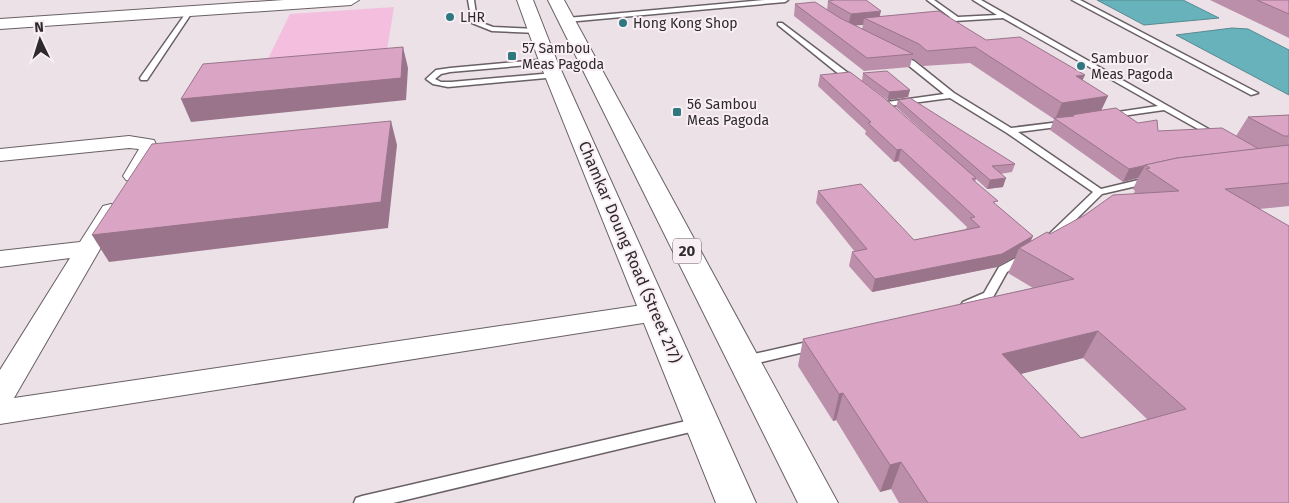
<svg xmlns="http://www.w3.org/2000/svg" width="1289" height="503" font-family="'Fira Sans',sans-serif">
<style>
.green{fill:#f4bfde}
.water{fill:#68b2bb;stroke:#578990}
.lines{fill:none;stroke-linecap:round;stroke-linejoin:round}
.lane-casing{stroke:#696065;stroke-width:3}
.street-casing{stroke:#696065;stroke-width:2}
.secondary-casing{stroke:#696065;stroke-width:2}
.primary-casing{stroke:#696065;stroke-width:2}
.lane{fill:#fff;fill-rule:evenodd}
.street{fill:#fff;fill-rule:evenodd}
.secondary{fill:#fff;fill-rule:evenodd}
.primary{fill:#fff;fill-rule:evenodd}
.wall{fill:#bb8ea9;fill-rule:evenodd}
.shaded-wall{fill:#99748a}
.building{fill:#daa5c5;stroke:#99748a;fill-rule:evenodd}
.poi-dot{fill:#307880;stroke:#f8eef4;stroke-width:2}
.labels{text-anchor:middle;dominant-baseline:central;stroke-width:4;stroke-linejoin:round;paint-order:stroke}
.far-poi-label{font-size:14px;fill:#2e2a2c;stroke:#f8eef4;text-anchor:start}
.shield{fill:#f8eef4;stroke:#6b6568;stroke-width:1}
.shield-label{font-size:15px;font-weight:bold;fill:#2e2a2c}
.street-label{font-size:16px;fill:#2e2a2c;stroke:#f8eef4}
</style>
<rect width="100%" height="100%" fill="#ebe1e7"/>
<polygon class="green" points="394,7 383,74 255,85 290,14"/>
<g class="water">
<polygon points="1097,0 1183,0 1219,18 1144,25"/>
<polygon points="1232,28 1248,29 1289,50 1289,95 1176,35"/>
</g>
<g class="lines">
<defs>
<g id="lane">
<polygon points="468,0 474,0 477,21 493,27 538,29 541,31 538,33 492,31 472,23"/>
<polygon points="765,0 788,0 785,2 567,22 564,20 567,18"/>
<polygon points="927,0 934,0 958,17 997,15 973,0 981,0 1221,136 1217,139 1214,138 1164,110 1108,118 1107,116 1111,113 1158,106 1003,18 939,22 937,21 937,19 950,17"/>
<polygon points="1072,0 1080,0 1258,93 1251,95"/>
<polygon points="188,10 193,11 147,80 141,80 140,78"/>
<polygon points="778,23 782,23 856,79 856,83 850,83 778,25"/>
<polygon points="894,55 900,55 914,61 954,93 1011,128 1068,121 1068,125 1065,126 1018,132 1101,189 1151,177 1156,180 1154,182 1102,194 1052,243 1044,243 1042,241 1044,239 1093,192 1007,133 950,98 882,107 875,102 875,98 881,98 887,102 944,94 908,65 894,59"/>
<polygon points="548,59 551,59 551,63 450,72 441,74 435,79 441,82 451,82 554,73 557,73 557,77 448,87 433,84 426,79 436,70 450,68"/>
<polygon points="1025,253 1031,257 1029,259 1007,272 992,299 971,308 963,308 961,305 963,302 984,293 999,267"/>
<polygon points="816,340 821,342 823,345 821,348 745,366 740,365 738,361 740,357 745,356"/>
<polygon points="699,418 704,420 706,424 704,428 699,430 393,503 354,503 356,498 362,496"/>
</g>
<g id="street">
<polygon points="129,136 154,140 159,151 140,180 133,182 126,180 123,176 139,149 129,148 0,161 0,149"/>
<polygon points="111,204 119,206 122,211 14,398 656,303 665,306 669,312 665,318 656,321 0,424 0,370 70,258 0,267 0,251 80,242 103,206"/>
</g>
<polygon id="secondary" points="284,0 359,0 351,5 0,29 0,19"/>
<g id="primary">
<polygon points="517,0 533,0 557,61 756,503 716,503 539,61"/>
<polygon points="548,0 564,0 838,503 798,503"/>
</g>
</defs>
<use href="#lane" class="lane-casing"/>
<use href="#street" class="street-casing"/>
<use href="#secondary" class="secondary-casing"/>
<use href="#primary" class="primary-casing"/>
<use href="#lane" class="lane"/>
<use href="#street" class="street"/>
<use href="#secondary" class="secondary"/>
<use href="#primary" class="primary"/>
</g>
<g class="wall">
<polygon points="1210,0 1289,0 1289,38"/>
<path d="M828,1L880,16L986,40L1082,80L1102,110L1138,123L1158,131L1236,136L1248,117L1289,115V206L1259,209L1289,503H899L891,489L880,492L836,420L833,421L798,366L803,339L1033,288L1008,273L1016,256L997,267L872,292L849,266L852,252H855L816,203L818,191L914,240L966,229L967,227L898,161L894,162L865,134L866,131L818,86L820,75L953,158L896,107L898,100L1015,164L1012,172L1000,174L1003,187L987,189L976,179L975,182L996,205L1033,236L1030,241L1050,234L1135,193H1134L1135,191L1133,189L1138,178L1123,182L1050,130L1054,119L970,63L923,66L912,58L910,67L864,71L794,16L795,4L827,10ZM855,25H863L862,29ZM1083,358L1148,420L1081,438L1020,374Z"/>
<polygon points="863,73 908,97 888,100 862,81"/>
</g>
<g class="shaded-wall">
<polygon points="881,11 878,23 864,18 863,25 848,26 851,14"/>
<polygon points="403,47 408,68 406,100 191,122 181,99"/>
<polygon points="1085,75 1078,90 1076,76"/>
<polygon points="910,90 908,97 888,100 889,92"/>
<polygon points="1108,96 1100,113 1071,115 1070,117 1055,119 1062,103"/>
<polygon points="391,121 397,145 388,228 109,262 92,235"/>
<polygon points="901,149 898,161 894,162 897,150"/>
<polygon points="1145,166 1138,178 1123,182 1129,169"/>
<polygon points="1006,178 1003,187 987,189 990,180"/>
<polygon points="1033,236 1027,249 1019,248 1016,256 997,267 872,292 875,279"/>
<polygon points="1098,331 1083,358 990,382 1002,354"/>
<polygon points="843,393 836,420 833,421 839,394"/>
<polygon points="901,462 891,489 880,492 890,465"/>
</g>
<g class="building">
<polygon points="835,0 866,0 881,11 851,14 828,1"/>
<polygon points="1257,0 1289,0 1289,14"/>
<polygon points="815,2 840,18 913,54 867,58 795,4"/>
<polygon points="939,11 986,40 1020,37 1085,75 1076,76 1108,96 1062,103 975,47 927,51 919,44 864,18"/>
<polygon points="403,47 401,78 181,99 203,64"/>
<polygon points="887,71 910,90 889,92 863,73"/>
<polygon points="850,72 883,97 976,178 972,179 998,201 993,202 1033,236 1002,254 875,279 852,252 867,249 818,191 861,184 914,240 980,227 970,218 975,217 901,149 897,150 868,123 871,122 820,75"/>
<polygon points="910,98 1015,164 992,166 1006,178 990,180 898,100"/>
<polygon points="1116,108 1138,123 1157,120 1158,131 1222,128 1259,149 1177,158 1129,169 1054,118 1074,116 1071,115"/>
<polygon points="1289,115 1289,136 1284,136 1248,117"/>
<polygon points="391,121 381,202 92,235 152,144"/>
<path d="M1289,145V183L1225,189L1289,226V503H928L901,462L890,465L843,393L839,394L803,339L1074,279L1019,248L1047,232L1050,234L1085,215L1113,195L1179,191L1146,169L1150,168L1145,165L1177,158ZM1098,331L1186,409L1081,438L1002,354Z"/>
</g>
<g class="poi-dot">
<circle cx="450" cy="17" r="5"/>
<circle cx="623" cy="23" r="5"/>
<rect x="507" y="51" width="10" height="10" rx="2.5"/>
<circle cx="1081" cy="66" r="5"/>
<rect x="672" y="107" width="10" height="10" rx="2.5"/>
</g>
<g class="labels">
<g class="far-poi-label">
<text x="460" y="17">LHR</text>
<text x="633" y="23">Hong Kong Shop</text>
<text x="522" y="48">57 Sambou<tspan x="522" dy="16">Meas Pagoda</tspan></text>
<text x="1091" y="58">Sambuor<tspan x="1091" dy="16">Meas Pagoda</tspan></text>
<text x="687" y="104">56 Sambou<tspan x="687" dy="16">Meas Pagoda</tspan></text>
</g>
<rect class="shield" x="673" y="238.5" width="28" height="25" rx="4"/>
<g class="shield-label">
<text x="687" y="251">20</text>
</g>
<g class="street-label">
<text transform="translate(630 252) rotate(67)">Chamkar Doung Road (Street 217)</text>
</g>
</g>
<g transform="translate(40 40) rotate(356)" stroke="#f8eef4" stroke-width="4" paint-order="stroke">
<path d="M0-4L9 19L0 12L-9 19Z" fill="#2e2a2c"/>
<text y="-8" font-size="14" font-weight="bold" text-anchor="middle" fill="#2e2a2c">N</text>
</g>
</svg>
